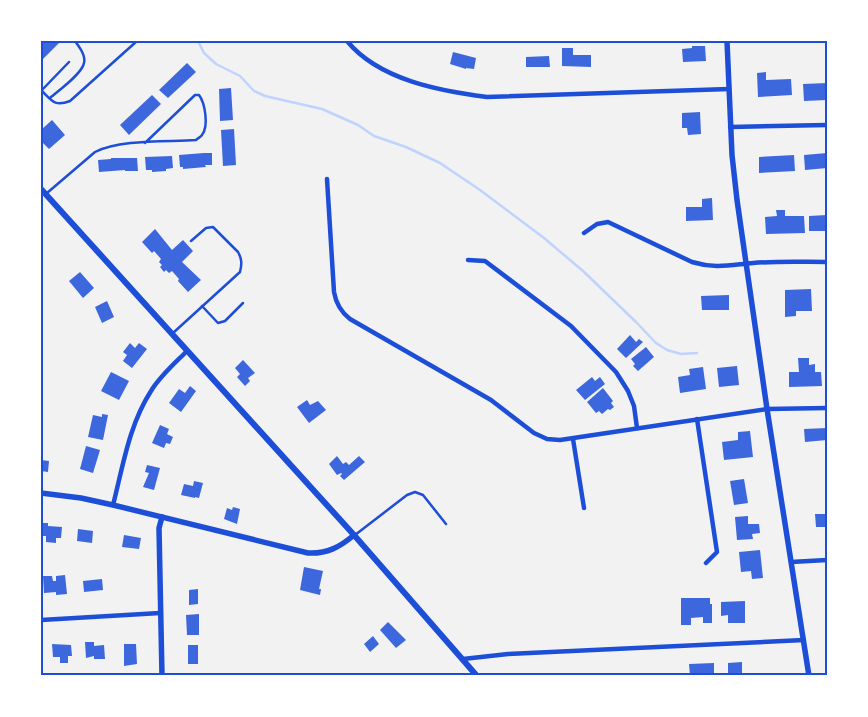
<svg xmlns="http://www.w3.org/2000/svg" width="868" height="717" font-family="'Exo 2',sans-serif">
<style>
.lines{fill:none;stroke-linecap:round;stroke-linejoin:round}
.stream{stroke:#bfd3fe;stroke-width:2.5}
.building{fill:#3d67dc}
.service{stroke:#1d4ed8;stroke-width:2.5}
.minor{stroke:#1d4ed8;stroke-width:4.5}
.tertiary{stroke:#1d4ed8;stroke-width:5.5}
.secondary{stroke:#1d4ed8;stroke-width:6}
.neatline{fill:none;stroke:#1d4ed8;stroke-width:2}
</style>
<rect width="100%" height="100%" fill="#f2f2f2"/>
<g class="lines">
<polyline class="stream" points="198,41 204,53 216,64 240,76 254,91 265,96 322,109 358,125 374,136 406,147 440,163 480,190 544,238 583,271 636,322 656,343 667,350 681,354 697,353"/>
</g>
<g class="building">
<polygon points="41,41 61,41 41,61"/>
<polygon points="692,46 705,46 706,61 683,62 682,49 692,48"/>
<polygon points="562,48 573,48 573,55 591,55 591,67 562,66"/>
<polygon points="453,52 476,58 474,69 466,68 466,69 450,64"/>
<polygon points="549,56 550,67 526,67 526,57"/>
<polygon points="187,63 196,72 168,98 159,90"/>
<polygon points="766,72 766,80 791,79 792,95 758,97 757,73"/>
<polygon points="827,83 827,100 804,101 803,84"/>
<polygon points="231,88 233,120 220,121 219,89"/>
<polygon points="152,95 161,104 129,135 120,125"/>
<polygon points="700,112 701,134 688,135 687,128 682,128 682,113"/>
<polygon points="52,120 65,135 49,149 41,141 41,130"/>
<polygon points="234,129 236,165 223,166 221,130"/>
<polygon points="204,153 212,153 212,165 205,165 206,167 183,169 183,167 180,167 179,155"/>
<polygon points="827,153 827,168 805,170 804,155"/>
<polygon points="794,155 795,171 759,173 759,157"/>
<polygon points="172,156 173,168 166,169 166,171 152,172 152,170 146,170 145,157"/>
<polygon points="111,158 137,158 138,171 125,171 125,170 99,172 98,160 111,159"/>
<polygon points="712,198 713,220 686,221 686,207 702,207 702,199"/>
<polygon points="776,210 785,210 785,216 804,216 805,233 766,234 765,217 777,216"/>
<polygon points="827,215 827,231 809,231 809,216"/>
<polygon points="155,229 172,250 183,240 193,251 182,262 201,280 188,292 178,281 179,279 172,271 169,273 166,270 164,272 160,267 162,265 159,262 161,259 154,251 152,253 142,242"/>
<polygon points="80,272 94,288 83,298 69,281"/>
<polygon points="811,289 812,311 796,311 796,316 785,317 785,290"/>
<polygon points="729,295 729,310 702,310 701,296"/>
<polygon points="107,301 114,317 102,323 95,307"/>
<polygon points="630,335 636,342 639,339 643,342 626,358 617,349"/>
<polygon points="130,343 135,348 139,343 147,349 132,368 123,361 127,355 123,352"/>
<polygon points="646,347 654,357 638,371 633,366 635,364 631,359"/>
<polygon points="798,358 809,358 809,365 815,364 815,372 821,372 822,386 789,387 789,372 799,372"/>
<polygon points="243,360 255,373 248,378 250,381 245,386 237,377 240,374 235,368"/>
<polygon points="737,366 739,385 719,387 717,368"/>
<polygon points="703,367 706,389 680,393 678,377 690,375 689,369"/>
<polygon points="111,372 129,381 119,400 101,391"/>
<polygon points="592,377 595,381 600,377 605,384 585,400 576,390"/>
<polygon points="190,386 196,391 181,412 169,403 179,389 185,393"/>
<polygon points="603,388 613,401 611,403 614,407 610,410 608,409 602,414 599,411 596,413 587,402"/>
<polygon points="307,400 310,405 318,401 326,410 309,423 297,407"/>
<polygon points="102,414 108,415 103,440 88,437 93,415 102,417"/>
<polygon points="160,425 169,429 167,434 173,437 170,444 166,443 164,448 152,443"/>
<polygon points="827,428 827,440 805,442 804,429"/>
<polygon points="750,431 753,457 724,460 722,442 738,440 738,432"/>
<polygon points="86,446 100,450 93,473 80,469"/>
<polygon points="337,456 343,464 346,462 349,465 359,456 365,462 344,480 340,476 342,474 341,473 337,475 329,464"/>
<polygon points="41,460 49,461 48,472 41,471"/>
<polygon points="147,465 160,468 154,490 143,487 149,473 145,472"/>
<polygon points="744,479 748,503 734,505 730,481"/>
<polygon points="194,481 203,483 199,498 195,497 195,498 181,495 184,484 193,486"/>
<polygon points="233,507 240,509 237,524 224,519 227,508 232,510"/>
<polygon points="815,514 827,514 827,527 816,527"/>
<polygon points="748,516 748,524 759,524 760,533 752,534 753,539 737,540 735,517"/>
<polygon points="41,523 48,523 48,526 62,527 61,538 56,538 56,543 46,542 46,536 41,536"/>
<polygon points="78,529 93,531 92,543 77,541"/>
<polygon points="124,535 141,538 139,549 122,547"/>
<polygon points="760,550 763,578 752,579 751,571 741,572 739,552"/>
<polygon points="304,567 323,571 319,589 321,589 320,595 300,590"/>
<polygon points="65,575 67,594 56,595 56,592 44,593 43,576 52,576 53,581 56,581 56,576"/>
<polygon points="102,579 103,590 84,592 83,581"/>
<polygon points="198,589 198,604 189,605 189,590"/>
<polygon points="681,598 710,598 710,604 712,604 712,623 703,623 703,617 691,618 691,625 681,625"/>
<polygon points="745,601 745,623 728,623 728,615 721,616 721,602"/>
<polygon points="199,614 199,635 187,635 186,615"/>
<polygon points="388,622 406,640 396,648 380,630"/>
<polygon points="373,636 379,644 370,652 364,644"/>
<polygon points="85,642 94,642 94,646 104,645 105,659 94,659 94,656 86,658"/>
<polygon points="52,644 71,645 72,656 68,656 68,663 60,663 60,657 53,657"/>
<polygon points="124,644 136,644 137,664 124,666"/>
<rect x="188" y="645" width="10" height="19"/>
<polygon points="742,662 742,676 728,676 728,663"/>
<polygon points="714,663 714,675 690,676 689,664"/>
</g>
<g class="lines">
<g class="service">
<polyline points="41,91 69,62"/>
<path d="M42,91C52,101 55,107 70,101L137,41"/>
<path d="M50,98C58,91 82,74 84,63C86,55 79,47 75,41"/>
<path d="M47,193L95,152C120,139 167,142 196,140C198,138 201,137 202,135C209,126 205,103 199,95H195L145,143"/>
<polyline points="202,306 218,323 225,321 243,303"/>
<path d="M173,333L240,272C242,264 242,259 238,252L213,227L206,228L191,241"/>
<polyline points="355,535 407,495 415,492 423,495 446,524"/>
</g>
<g class="minor">
<path d="M347,41C379,80 440,91 487,97L729,89"/>
<polyline points="730,127 827,125"/>
<path d="M327,179L334,292C336,304 341,312 350,319L491,400L534,433L547,439L560,440L767,409L827,408"/>
<path d="M584,233L597,224L608,222L692,262C715,269 730,265 753,263C777,261 802,262 827,262"/>
<polyline points="468,260 485,261 571,326 616,372 628,391 634,406 637,428"/>
<polyline points="697,419 717,552 706,563"/>
<polyline points="573,439 584,508"/>
<path d="M113,505C123,466 129,425 151,391C160,376 175,363 187,351"/>
<polyline points="791,562 827,560"/>
<polyline points="41,620 160,613"/>
<polyline points="463,659 508,654 804,640"/>
</g>
<g class="tertiary">
<polyline points="727,41 732,155 737,200 767,409 809,676"/>
<path d="M41,493L81,498L113,505L308,553C327,554 340,547 354,535"/>
<polyline points="162,517 159,528 162,676"/>
</g>
<polyline class="secondary" points="41,189 354,535 477,676"/>
</g>
<rect width="868" height="717" fill="none" stroke="#ffffff" stroke-width="85"/>
<rect x="42" y="42" width="784" height="632" class="neatline"/>
</svg>
